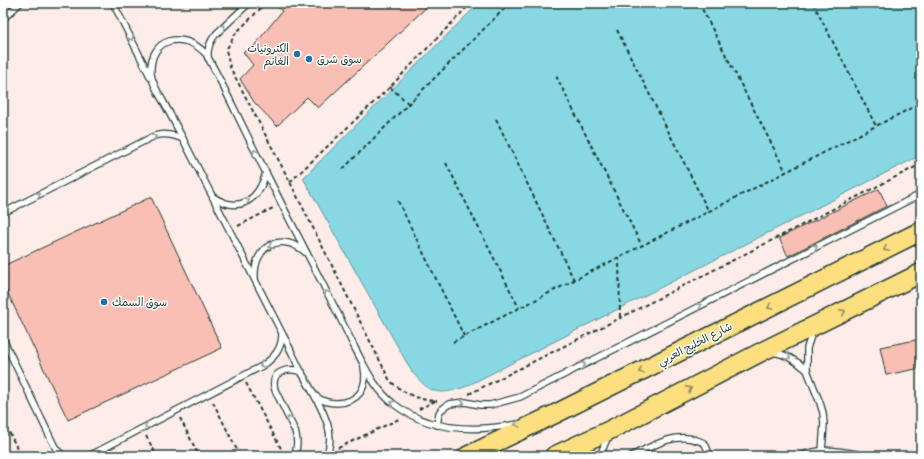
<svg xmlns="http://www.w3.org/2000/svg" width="924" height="459" font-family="Pangolin,'Playpen Sans Arabic',sans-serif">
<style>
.water{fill:#88d8e3;stroke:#5e9a9d}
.building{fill:#fabfb4;stroke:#1f3d34}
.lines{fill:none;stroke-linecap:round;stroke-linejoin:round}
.lane-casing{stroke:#1f3d34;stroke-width:8}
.primary-casing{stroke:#1f3d34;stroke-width:21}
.path{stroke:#1f3d34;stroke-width:2;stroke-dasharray:4 3;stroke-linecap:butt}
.lane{stroke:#fff;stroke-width:5.5}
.primary{stroke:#fedf80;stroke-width:18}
.oneway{stroke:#8f9e9a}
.oneway2{stroke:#8e8e5a}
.poi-dot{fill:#1f6fb2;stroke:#fff;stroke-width:1.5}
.labels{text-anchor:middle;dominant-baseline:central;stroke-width:3;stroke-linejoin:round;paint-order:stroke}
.poi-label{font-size:11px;fill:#1f3d34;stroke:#fff;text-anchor:start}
.street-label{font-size:11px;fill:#1f3d34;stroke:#fff}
</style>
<rect width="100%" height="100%" fill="#feece8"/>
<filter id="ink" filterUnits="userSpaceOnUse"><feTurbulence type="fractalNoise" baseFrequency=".025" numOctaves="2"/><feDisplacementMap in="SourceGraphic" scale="8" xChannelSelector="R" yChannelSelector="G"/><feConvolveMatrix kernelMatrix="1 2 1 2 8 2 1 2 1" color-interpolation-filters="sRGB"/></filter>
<g filter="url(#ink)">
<path class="water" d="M479,3H921V155L465,387C437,396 431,394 412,372L303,178Z"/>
<g class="building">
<polygon points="272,3 431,3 318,108 307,97 277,126 254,102 240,79 253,65 243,52 254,46 282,11"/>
<polygon points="879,189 887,206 788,256 779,238"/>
<polygon points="151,197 222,348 68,420 3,283 3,266"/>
<polygon points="921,339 921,368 886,375 880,347"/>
</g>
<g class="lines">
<defs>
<g id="lane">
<polyline points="113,3 151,78"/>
<polyline points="3,19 20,3"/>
<path d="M208,58C207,48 210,41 216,34L249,3"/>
<path d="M213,197C240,214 259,200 266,172"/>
<path d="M3,213L154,136C165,133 173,135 183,139"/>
<path d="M255,278C253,246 281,231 305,252"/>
<polyline points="812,333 807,348 807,370 820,403 823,413 824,424 822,451"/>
<path d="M3,339L52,441C55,448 59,454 66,456"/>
<path d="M773,352C786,354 797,361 807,370"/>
<path d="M317,397C323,402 329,403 337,403C359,402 368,388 364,367"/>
<polyline points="437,425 439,413 441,410 449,404 465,402 480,405 490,405 520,397 921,194"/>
<path d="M89,456L262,366C274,358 282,349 282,334"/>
<polyline points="105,456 105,448"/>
<path d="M294,456C298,447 298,440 295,431L275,390C269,371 288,367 302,372"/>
<path d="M326,456C330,447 331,436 328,426C323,408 312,391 303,375C296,362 290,348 283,335C250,270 217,205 184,141C177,127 170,114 163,101C158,92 152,84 151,73C149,37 184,30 206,54C222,82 236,113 251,143C279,199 307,254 336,310C343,323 349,337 356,350C366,369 376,391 394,404C429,432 475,432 518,424"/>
<polyline points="600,456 608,436"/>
<path d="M631,456C651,447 674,432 696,440C699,441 703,442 705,444C707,447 708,453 710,456"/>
<path d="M800,456C825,446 843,452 868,456"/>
</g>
<g id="primary">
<polyline points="467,456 555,414 921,231"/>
<polyline points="554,456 608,431 765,350 921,273"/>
</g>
</defs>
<use href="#lane" class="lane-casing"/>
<use href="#primary" class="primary-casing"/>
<g class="path">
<path d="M266,3L236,33L226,50L230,67L290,182L390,381C405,394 417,400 437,401"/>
<polyline points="699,3 786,172"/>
<polyline points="813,3 876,126"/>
<polyline points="617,30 709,212"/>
<polyline points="556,76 642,246"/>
<polyline points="390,87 409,104"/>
<polyline points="496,119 574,280"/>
<polyline points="446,163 519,308"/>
<polyline points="343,169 510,3"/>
<polyline points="290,182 390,87 471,3"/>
<polyline points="398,201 464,336"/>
<polyline points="238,226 275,207"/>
<polyline points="619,257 620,318"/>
<polyline points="453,342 921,103"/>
<polyline points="246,383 285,456"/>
<polyline points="469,394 620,318 921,164"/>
<polyline points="213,402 240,456"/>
<polyline points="419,409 435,401"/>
<polyline points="180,418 199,456"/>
<polyline points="3,420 21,456"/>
<polyline points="146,436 157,456"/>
<polyline points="338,448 399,419"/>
</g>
<use href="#lane" class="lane"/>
<use href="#primary" class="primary"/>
</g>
<defs><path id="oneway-chevron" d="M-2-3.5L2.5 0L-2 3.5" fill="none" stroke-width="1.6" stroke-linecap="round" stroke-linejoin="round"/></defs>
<g class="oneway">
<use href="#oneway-chevron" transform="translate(223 27) rotate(-43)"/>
<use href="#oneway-chevron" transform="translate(131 38) rotate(64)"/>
<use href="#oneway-chevron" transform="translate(154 137) rotate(-20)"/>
<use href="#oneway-chevron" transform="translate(255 152) rotate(-117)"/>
<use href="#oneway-chevron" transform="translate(38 195) rotate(-27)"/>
<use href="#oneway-chevron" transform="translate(247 201) rotate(-25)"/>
<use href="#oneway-chevron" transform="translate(271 246) rotate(158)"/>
<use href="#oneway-chevron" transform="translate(815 247) rotate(-27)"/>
<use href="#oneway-chevron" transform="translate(327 293) rotate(-117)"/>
<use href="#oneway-chevron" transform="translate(699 306) rotate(-27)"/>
<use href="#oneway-chevron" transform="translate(788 357) rotate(25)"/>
<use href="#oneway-chevron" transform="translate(262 365) rotate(148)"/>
<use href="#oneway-chevron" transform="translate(583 365) rotate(-27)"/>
<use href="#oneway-chevron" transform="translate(393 403) rotate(-141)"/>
<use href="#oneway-chevron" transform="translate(462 403)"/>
<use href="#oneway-chevron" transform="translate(289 419) rotate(-117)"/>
<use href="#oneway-chevron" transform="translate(517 424) rotate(169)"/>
<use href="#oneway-chevron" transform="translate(147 426) rotate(152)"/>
</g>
<g class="oneway2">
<use href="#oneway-chevron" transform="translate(886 249) rotate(153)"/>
<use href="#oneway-chevron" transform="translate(770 307) rotate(153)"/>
<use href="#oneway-chevron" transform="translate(843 312) rotate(-26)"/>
<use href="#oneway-chevron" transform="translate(641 371) rotate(153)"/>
<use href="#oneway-chevron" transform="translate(689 389) rotate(-27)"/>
</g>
</g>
<g class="poi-dot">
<circle cx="297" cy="54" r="4"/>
<circle cx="309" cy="59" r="4"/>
<circle cx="104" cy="302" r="4"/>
</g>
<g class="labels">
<g class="poi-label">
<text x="289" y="48" text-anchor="end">الكترونيات<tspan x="289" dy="13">الغانم</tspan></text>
<text x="317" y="59">سوق شرق</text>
<text x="112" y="302">سوق السمك</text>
</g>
<g class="street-label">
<text transform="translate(695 344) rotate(-27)">شارع الخليج العربي</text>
</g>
</g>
<rect width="924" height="459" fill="none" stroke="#fff" stroke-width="16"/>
<rect x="8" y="8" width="908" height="443" fill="none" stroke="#1f3d34" stroke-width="1.5" filter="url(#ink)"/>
</svg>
